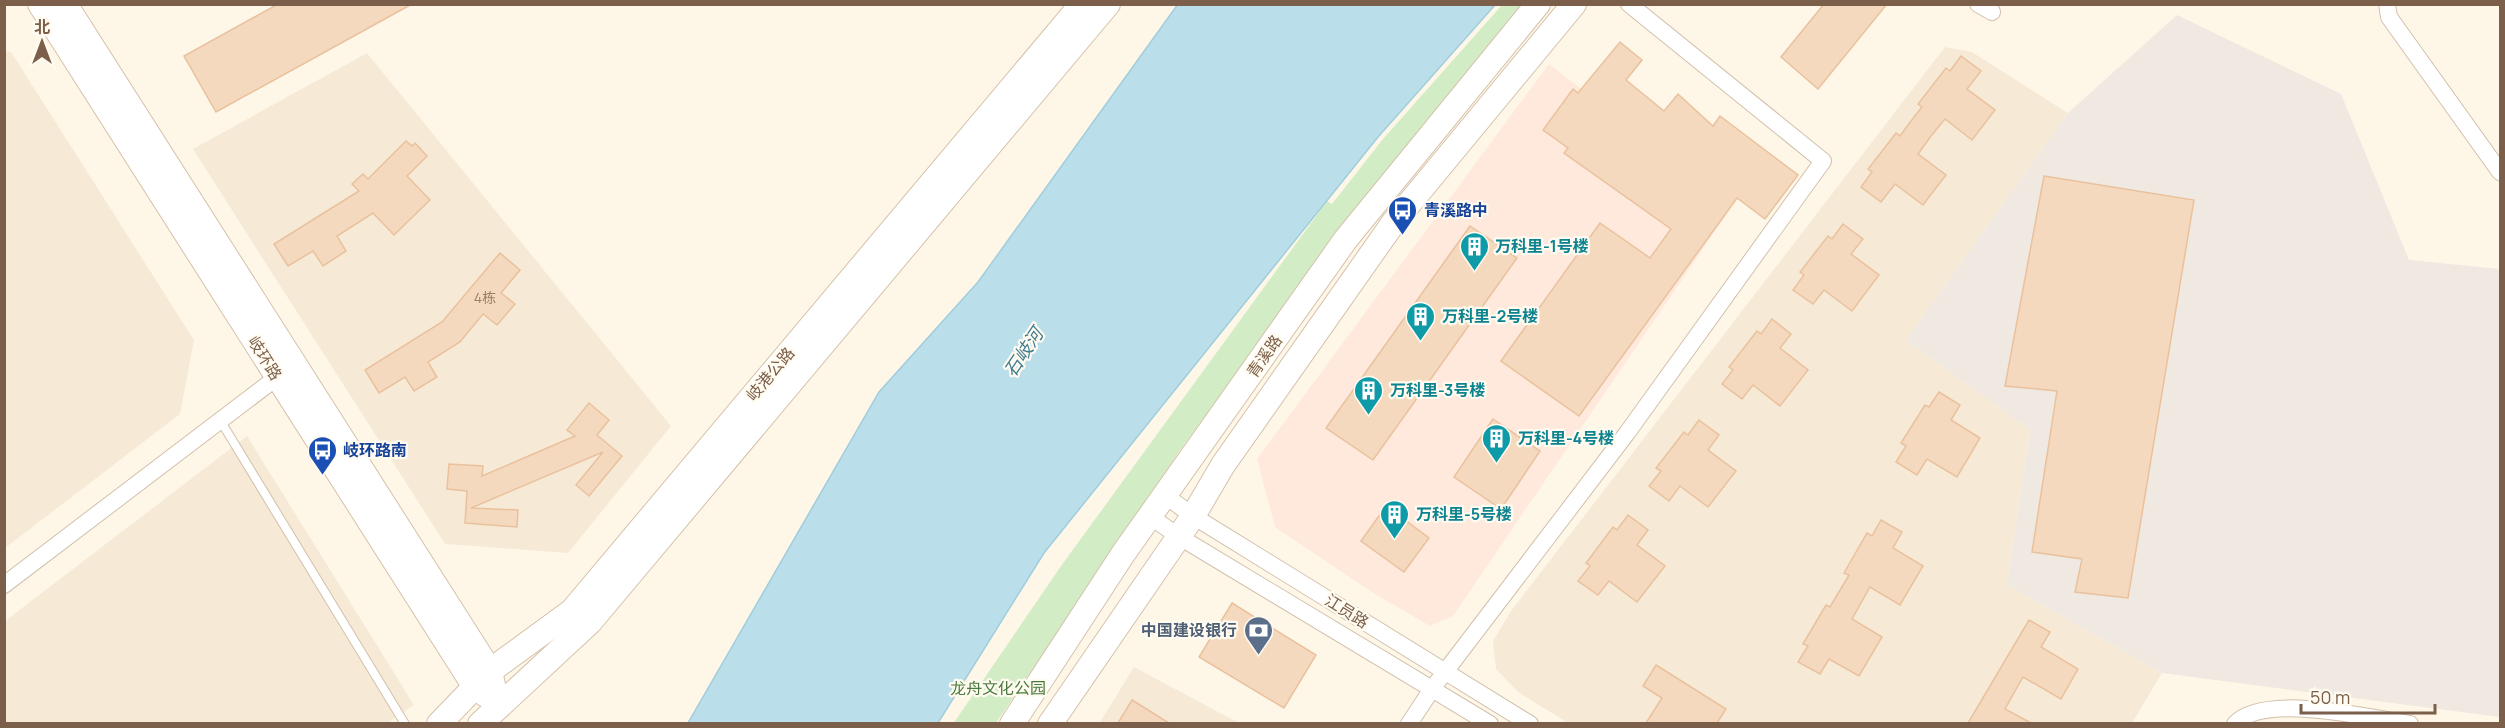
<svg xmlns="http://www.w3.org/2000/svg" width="2505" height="728" font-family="Manrope,'Noto Sans SC',sans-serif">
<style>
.residential{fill:#f6ead6}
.commercial{fill:#ffe9dc}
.industrial{fill:#efe9e2}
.green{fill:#d2edc5}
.water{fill:#bbdfea;stroke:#a0cddc;stroke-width:1.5}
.building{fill:#f5d9be;stroke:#e9c19d;stroke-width:1.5}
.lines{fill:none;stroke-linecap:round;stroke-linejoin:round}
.lane-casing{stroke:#d2c0ac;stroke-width:10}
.street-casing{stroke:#d2c0ac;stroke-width:18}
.secondary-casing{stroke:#d5c1aa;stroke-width:26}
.lane{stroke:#fff;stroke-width:8}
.street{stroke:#fff;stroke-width:16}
.secondary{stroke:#fff;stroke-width:24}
.labels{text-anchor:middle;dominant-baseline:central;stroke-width:4.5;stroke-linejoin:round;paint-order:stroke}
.number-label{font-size:14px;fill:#9a7e67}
.transit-label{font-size:16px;font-weight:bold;fill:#164399;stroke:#fffbf0;text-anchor:start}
.culture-label{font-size:16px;font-weight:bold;fill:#0d838f;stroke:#fffbf0;text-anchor:start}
.street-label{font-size:16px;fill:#7b5f4a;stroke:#fffbf0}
.service-label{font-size:16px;font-weight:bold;fill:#4e5e75;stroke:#fffbf0;text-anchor:end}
.park-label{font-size:16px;fill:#4a7b3e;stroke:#fffbf0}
.water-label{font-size:18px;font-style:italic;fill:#417b90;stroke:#fffbf0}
</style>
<rect width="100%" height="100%" fill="#fef7e8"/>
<g class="residential">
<polygon points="1945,47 1972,52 2068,113 1906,340 2030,430 2007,585 2162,673 2132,723 1568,723 1518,692 1496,669 1493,641 1511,611"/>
<polygon points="5,51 11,52 194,340 180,414 5,548"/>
<polygon points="367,53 671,426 568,553 445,544 193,149"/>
<polygon points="247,436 414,705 386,724 5,724 5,621"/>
<polygon points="1134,667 1239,723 1099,724"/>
</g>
<polygon class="commercial" points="1549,64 1642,136 1735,202 1453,616 1430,626 1370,591 1275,527 1257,459"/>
<polygon class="industrial" points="2177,15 2341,94 2409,260 2500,269 2500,717 2162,673 2007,585 2030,430 1906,340 2068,113"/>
<polygon class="green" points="1502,5 1527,5 1400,153 1183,446 996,723 953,724 1061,566 1327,201 1332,204 1383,139"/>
<polygon class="water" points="1178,4 1495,5 1378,137 1044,553 938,723 688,723 879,392 978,282"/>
<g class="building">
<polygon points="278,4 412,4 216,112 184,56"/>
<polygon points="1824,4 1887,4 1818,89 1781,57"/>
<polygon points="1620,42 1642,60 1626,80 1664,111 1678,94 1713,126 1720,116 1798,175 1765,219 1737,198 1579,416 1501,361 1600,223 1650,258 1671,229 1564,153 1568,148 1543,130 1573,89 1578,93"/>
<polygon points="1961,56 1981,71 1967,89 1995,110 1972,140 1945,119 1931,136 1918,154 1946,175 1923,205 1895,184 1881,202 1861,187 1872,172 1868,169 1896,133 1900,136 1911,121 1922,107 1918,104 1946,68 1950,71"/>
<polygon points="406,141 412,146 415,143 427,156 407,176 430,200 394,235 373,213 337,236 346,251 323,266 313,251 288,266 274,244 359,191 352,184 363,174 368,179"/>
<polygon points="2044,176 2194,200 2128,598 2075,592 2082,559 2032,552 2057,391 2005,386"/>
<polygon points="1843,224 1863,239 1851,254 1879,275 1852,311 1824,290 1813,304 1793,290 1804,275 1800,272 1828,236 1832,239"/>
<polygon points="1470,226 1517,258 1373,460 1326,428"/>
<polygon points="500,253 520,270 501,293 515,304 497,325 483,314 460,342 428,362 437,377 414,391 405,377 379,393 365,370 442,322"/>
<polygon points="1772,319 1791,334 1780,348 1808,370 1780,406 1753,385 1742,399 1722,384 1733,370 1729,367 1757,331 1761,334"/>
<polygon points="1939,392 1960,405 1951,420 1980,438 1957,477 1927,459 1917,475 1896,462 1906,446 1901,443 1925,405 1929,407"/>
<polygon points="589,403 609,420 597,435 622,456 589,496 576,485 603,452 471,508 518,510 517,527 465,523 467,491 447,489 449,464 483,466 482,476 575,436 567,430"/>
<polygon points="1493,419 1540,451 1501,509 1454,477"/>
<polygon points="1699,420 1719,435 1708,450 1736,471 1708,507 1680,486 1669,501 1649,486 1661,471 1656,468 1684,432 1688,435"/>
<polygon points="1386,506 1429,538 1404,572 1361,541"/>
<polygon points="1628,515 1648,530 1637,545 1665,566 1637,602 1609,581 1598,595 1578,581 1590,566 1586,563 1613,527 1617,530"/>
<polygon points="1881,520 1902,532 1893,548 1923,566 1900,605 1870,587 1852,619 1882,637 1859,676 1829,659 1820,674 1798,662 1808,646 1803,644 1826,605 1830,607 1849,575 1844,573 1867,533 1872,536"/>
<polygon points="1232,603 1316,655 1284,708 1199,657"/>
<polygon points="2029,620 2050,632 2041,647 2078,669 2061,699 2023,677 2005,709 2031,723 1968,723"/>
<polygon points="1656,665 1726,709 1717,723 1646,723 1662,698 1643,686"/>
<polygon points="1132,700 1169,723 1118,723"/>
</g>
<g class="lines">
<defs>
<polyline id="lane" points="220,420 405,724"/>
<g id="street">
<polyline points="1978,4 1992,12"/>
<polyline points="2387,4 2389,17 2500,172"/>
<polyline points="1166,496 1193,516 1530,724"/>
<polyline points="1151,517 1178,536 1490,724"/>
<polyline points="4,585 284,372"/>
<polyline points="1409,724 1432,689 1627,433 1823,161 1629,4"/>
<path d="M2235,724C2263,692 2371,718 2410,724"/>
</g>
<g id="secondary">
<polyline points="40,4 475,687 486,695"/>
<polyline points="65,4 490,671 493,685"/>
<polyline points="439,724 490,671 572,611 1082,4"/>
<polyline points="480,724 590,622 1108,4"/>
<polyline points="1012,724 1123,554 1346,239 1538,4"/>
<polyline points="1050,724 1193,516 1223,465 1394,222 1574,4"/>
</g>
</defs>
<use href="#lane" class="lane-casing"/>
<use href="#street" class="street-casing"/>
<use href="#secondary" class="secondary-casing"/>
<use href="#lane" class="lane"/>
<use href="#street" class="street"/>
<use href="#secondary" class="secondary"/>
</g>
<defs>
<symbol id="bus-pin" viewBox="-11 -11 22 30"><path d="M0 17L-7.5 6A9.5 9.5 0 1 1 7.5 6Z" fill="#1a4fb4" stroke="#fffbf0"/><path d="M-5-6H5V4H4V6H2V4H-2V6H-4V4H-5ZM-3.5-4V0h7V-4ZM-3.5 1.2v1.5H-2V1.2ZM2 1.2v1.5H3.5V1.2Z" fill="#fff"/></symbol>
<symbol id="building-pin" viewBox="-11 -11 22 30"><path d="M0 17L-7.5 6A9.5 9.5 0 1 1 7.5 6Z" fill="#0f9aa8" stroke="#fffbf0"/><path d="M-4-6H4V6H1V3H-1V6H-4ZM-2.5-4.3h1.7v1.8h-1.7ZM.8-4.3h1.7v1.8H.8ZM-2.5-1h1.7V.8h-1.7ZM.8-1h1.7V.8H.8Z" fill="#fff"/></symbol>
<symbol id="bank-pin" viewBox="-11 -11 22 30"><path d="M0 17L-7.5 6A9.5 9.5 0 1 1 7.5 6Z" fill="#5c6f8a" stroke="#fffbf0"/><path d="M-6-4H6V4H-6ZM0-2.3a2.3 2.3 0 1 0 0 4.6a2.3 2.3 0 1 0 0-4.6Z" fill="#fff"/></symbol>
</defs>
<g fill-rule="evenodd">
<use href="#bus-pin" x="1386" y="194" width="33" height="45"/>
<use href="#building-pin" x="1458" y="230" width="33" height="45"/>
<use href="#building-pin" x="1404" y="300" width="33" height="45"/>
<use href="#building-pin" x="1352" y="374" width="33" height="45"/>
<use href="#building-pin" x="1480" y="422" width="33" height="45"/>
<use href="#bus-pin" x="306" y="434" width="33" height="45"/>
<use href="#building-pin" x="1378" y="498" width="33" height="45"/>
<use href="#bank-pin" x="1242" y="614" width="33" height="45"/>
</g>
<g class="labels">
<g class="number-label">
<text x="485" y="297">4栋</text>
</g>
<g class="transit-label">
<text x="1424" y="210">青溪路中</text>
<text x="343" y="450">岐环路南</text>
</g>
<g class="culture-label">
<text x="1495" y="246">万科里-1号楼</text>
<text x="1442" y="316">万科里-2号楼</text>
<text x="1390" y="390">万科里-3号楼</text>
<text x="1518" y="438">万科里-4号楼</text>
<text x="1416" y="514">万科里-5号楼</text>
</g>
<g class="street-label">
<text transform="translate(1264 356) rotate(-55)">青溪路</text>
<text transform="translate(265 358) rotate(58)">岐环路</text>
<text transform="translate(770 374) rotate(-50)">岐港公路</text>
<text transform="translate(1347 611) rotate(32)">江员路</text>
</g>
<g class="service-label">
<text x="1237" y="630">中国建设银行</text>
</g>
<g class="park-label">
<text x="998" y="688">龙舟文化公园</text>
</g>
<g class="water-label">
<text transform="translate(1023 352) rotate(-56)">石岐河</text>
</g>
</g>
<rect width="2505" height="728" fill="none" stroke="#7b5f4a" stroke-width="12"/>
<g transform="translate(42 42)" stroke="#fffbf0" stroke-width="4.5" paint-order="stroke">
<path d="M0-4.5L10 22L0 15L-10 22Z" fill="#7b5f4a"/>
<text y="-9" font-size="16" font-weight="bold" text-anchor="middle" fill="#7b5f4a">北</text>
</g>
<path d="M2301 704v9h134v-9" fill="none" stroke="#7b5f4a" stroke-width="3"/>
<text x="2310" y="704" font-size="18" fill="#7b5f4a" stroke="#fffbf0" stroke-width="4.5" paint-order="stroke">50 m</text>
</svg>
